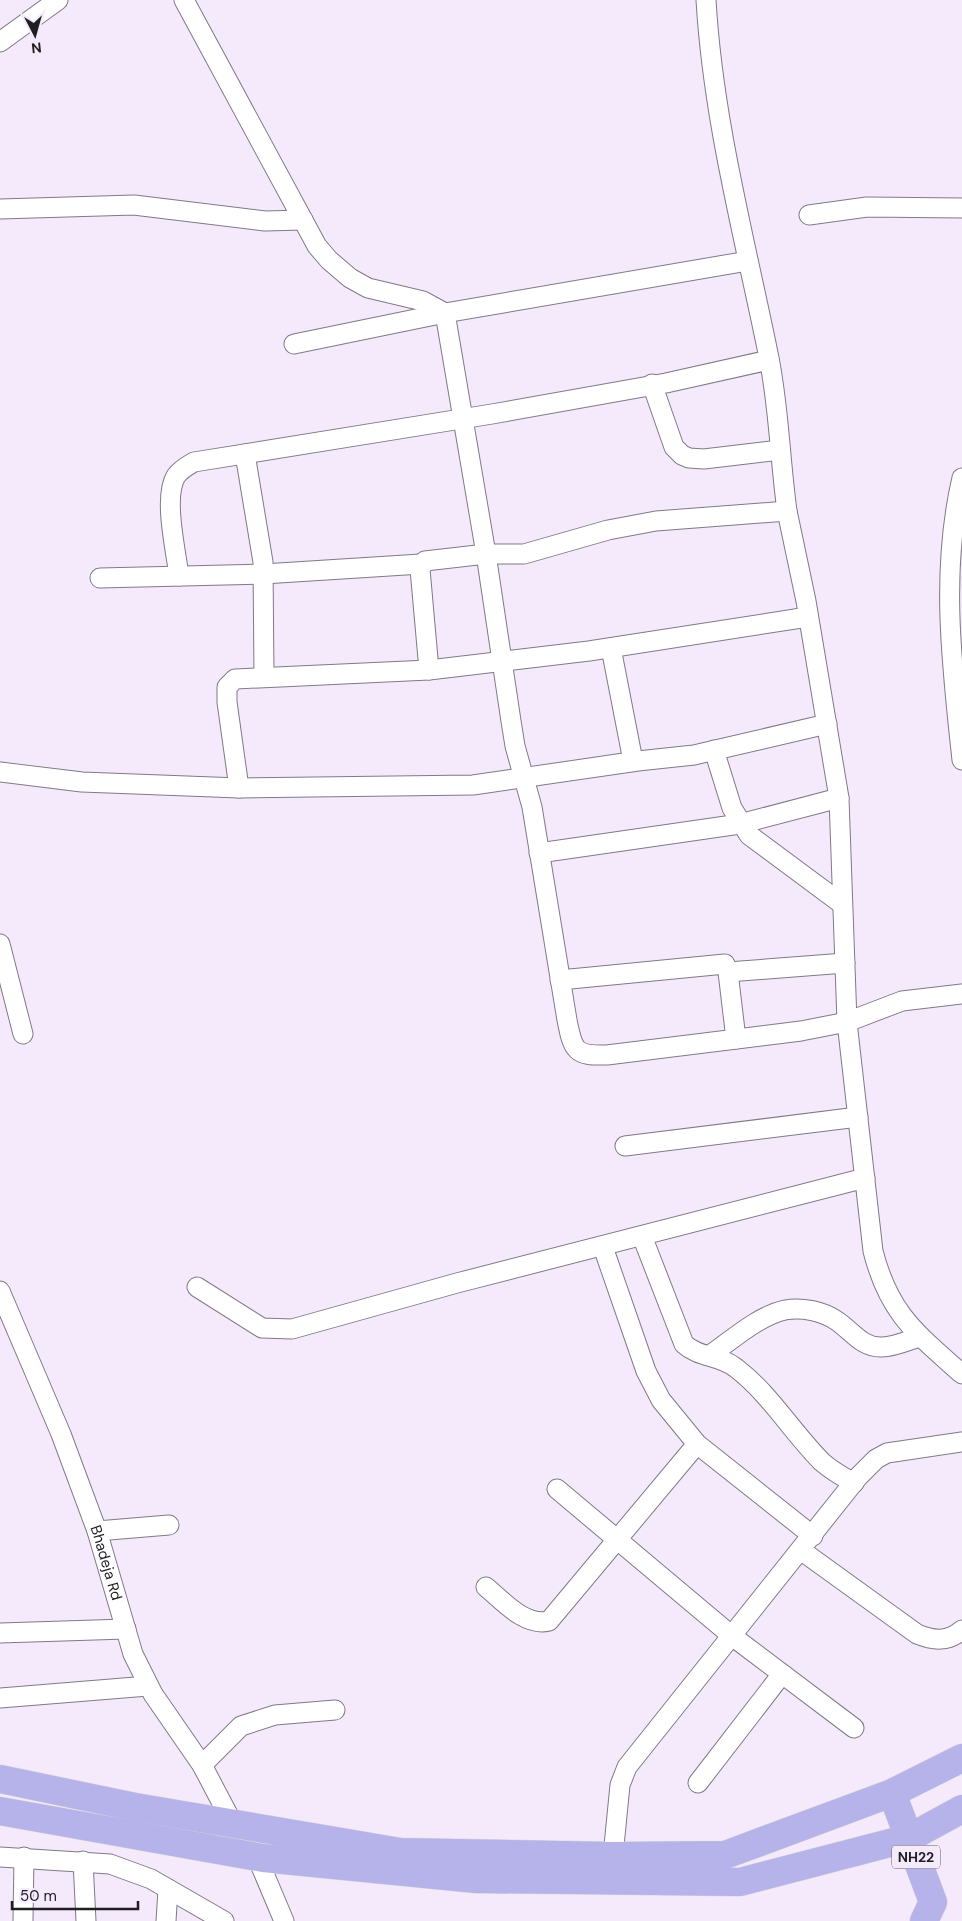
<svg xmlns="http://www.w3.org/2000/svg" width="962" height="1921" font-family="'DM Sans',sans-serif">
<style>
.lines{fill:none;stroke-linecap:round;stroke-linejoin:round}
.street-casing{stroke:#817987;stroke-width:21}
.primary-casing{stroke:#d7d6d7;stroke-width:29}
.street{stroke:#fff;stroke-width:19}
.primary{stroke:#b5b3e9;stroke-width:28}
.labels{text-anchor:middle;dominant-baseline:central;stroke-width:4.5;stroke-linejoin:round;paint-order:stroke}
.shield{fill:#f4eafb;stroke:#605a64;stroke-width:1}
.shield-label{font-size:14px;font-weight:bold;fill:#201d23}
.street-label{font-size:15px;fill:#201d23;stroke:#f4eafb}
</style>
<rect width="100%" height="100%" fill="#f4eafb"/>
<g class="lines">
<defs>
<g id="street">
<path d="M184,0L317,246L329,260L350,278L368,288L423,301L445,313L486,554L511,721L515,746L532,807L567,1020C573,1051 575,1056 607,1055L801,1031L847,1022L902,1001L962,994"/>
<path d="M706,0C713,121 745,239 769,358C779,408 780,460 787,511L806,601L839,798L847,1022L873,1251C889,1314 916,1333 962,1374"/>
<polyline points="0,42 58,0"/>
<polyline points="0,209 134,205 265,221 303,220"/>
<polyline points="809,215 867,207 962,208"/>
<polyline points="294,344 445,313 748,261"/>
<polyline points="652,384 674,447 682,455 689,458 704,459 780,450"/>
<polyline points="245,454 263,562 264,677"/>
<path d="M962,478C940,572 952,666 962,760"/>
<path d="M179,576C176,551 163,497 176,476C181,469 187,466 194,462L492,414L666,383L769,360"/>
<polyline points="100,578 263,574 421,564"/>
<polyline points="611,648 633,761"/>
<polyline points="429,670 420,569 425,561 486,554 524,554 608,530 656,521 787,511"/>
<polyline points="714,750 732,808 749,835 842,904"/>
<polyline points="0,772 82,782 239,788 473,785 638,761 694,755 827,724"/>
<polyline points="239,788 227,702 227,687 235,679 429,670 589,651 808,617"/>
<polyline points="539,853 740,824 839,798"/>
<polyline points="0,944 23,1034"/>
<polyline points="728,972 845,963"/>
<polyline points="560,980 725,964 728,972 736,1039"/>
<polyline points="625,1146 858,1117"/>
<path d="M642,1236L684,1344C699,1358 720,1355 736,1368C770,1394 792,1432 822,1462C831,1470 843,1477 854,1483"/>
<polyline points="603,1247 646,1371 661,1400 697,1444 813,1536"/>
<polyline points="197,1287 262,1328 292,1329 457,1283 865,1178"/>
<path id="s1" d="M0,1291L61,1434L97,1531L133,1654L153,1694L202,1765L233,1824"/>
<path d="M710,1355C732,1340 758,1316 785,1310C802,1307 823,1311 837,1321C852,1331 862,1348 882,1347C894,1347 907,1341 919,1337"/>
<polyline points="557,1489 732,1636 854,1728"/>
<polyline points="97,1531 169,1525"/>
<path d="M802,1551L917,1634C934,1641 948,1642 962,1630"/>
<path d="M486,1587C503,1601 525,1627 549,1621L697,1444"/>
<polyline points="0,1633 126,1629"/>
<polyline points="0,1698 148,1686"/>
<polyline points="202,1765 241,1726 275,1715 335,1710"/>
<polyline points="698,1783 782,1674"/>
<polyline points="613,1856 620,1785 627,1767 858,1477 876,1459 887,1453 962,1442"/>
<polyline points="0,1857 110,1864 151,1879 224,1921"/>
<polyline points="257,1857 284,1921"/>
<polyline points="83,1861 86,1921"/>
<polyline points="23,1921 24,1857"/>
<polyline points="166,1921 168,1889"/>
</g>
<g id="primary">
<polyline points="0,1779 135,1807 400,1852 613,1856 725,1855 892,1793 962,1758"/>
<polyline points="892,1793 933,1902 924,1921"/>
<polyline points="0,1811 263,1858 476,1879 740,1882 909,1838 962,1809"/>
</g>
</defs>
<use href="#street" class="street-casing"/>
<use href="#primary" class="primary-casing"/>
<use href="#street" class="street"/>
<use href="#primary" class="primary"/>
</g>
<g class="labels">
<rect class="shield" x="892" y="1845.5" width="48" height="23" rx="4"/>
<g class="shield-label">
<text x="916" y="1857">NH22</text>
</g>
<g class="street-label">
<text stroke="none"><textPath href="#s1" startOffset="292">Bhadeja Rd</textPath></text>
</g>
</g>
<g transform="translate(35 35) rotate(174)" stroke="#f4eafb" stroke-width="4" paint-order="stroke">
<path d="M0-4L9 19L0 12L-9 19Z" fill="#201d23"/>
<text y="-8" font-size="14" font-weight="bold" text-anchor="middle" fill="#201d23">N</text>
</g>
<path d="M12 1901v8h126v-8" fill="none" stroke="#201d23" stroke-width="2.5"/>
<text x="20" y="1901" font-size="15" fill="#201d23" stroke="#f4eafb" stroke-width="4" paint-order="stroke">50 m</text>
</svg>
